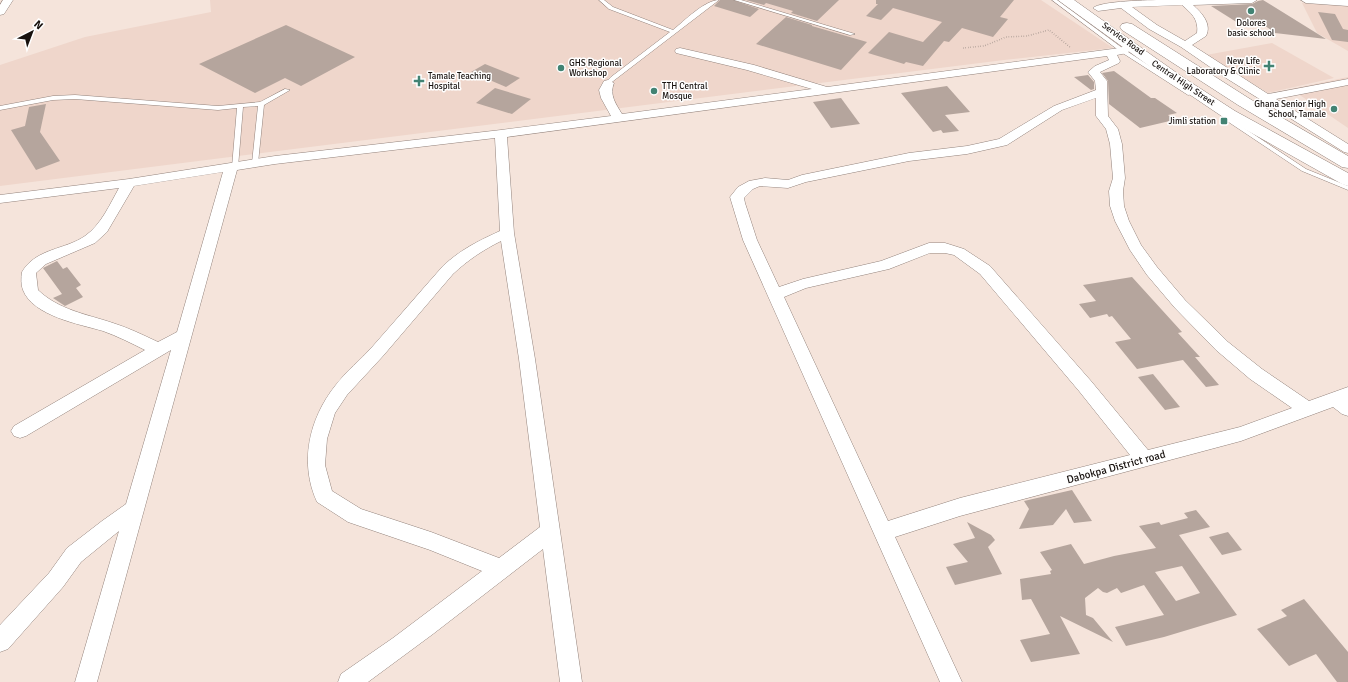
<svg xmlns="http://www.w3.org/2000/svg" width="1348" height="682" font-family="Signika,sans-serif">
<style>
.built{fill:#efd6cb}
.building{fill:#b5a59d;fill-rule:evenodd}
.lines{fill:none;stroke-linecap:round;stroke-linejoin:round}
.lane-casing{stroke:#93837c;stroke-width:1}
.street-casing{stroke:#93837c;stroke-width:1}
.highway-casing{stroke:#93837c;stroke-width:1}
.path{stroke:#938781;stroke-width:1.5;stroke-dasharray:0.5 2;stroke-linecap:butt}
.lane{fill:#fff;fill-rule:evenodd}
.street{fill:#fff;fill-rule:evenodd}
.highway{fill:#fff;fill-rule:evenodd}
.poi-dot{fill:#428373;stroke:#fff;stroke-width:1.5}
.labels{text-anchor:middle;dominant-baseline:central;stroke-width:3;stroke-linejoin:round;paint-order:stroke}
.far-poi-label{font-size:9px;fill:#17110e;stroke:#fff;text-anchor:end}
.far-street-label{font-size:9px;fill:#17110e;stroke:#fff}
.street-label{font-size:11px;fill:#17110e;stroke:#fff}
</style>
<rect width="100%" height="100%" fill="#f5e4db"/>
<g class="built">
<polygon points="210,0 1041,0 1113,48 1004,60 0,186 0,65 85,37 211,12"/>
<polygon points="1302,3 1348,6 1348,51 1317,33"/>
<polygon points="1272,43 1334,78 1268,93 1206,55"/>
<polygon points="1348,77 1348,128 1291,89"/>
</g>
<g class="building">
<polygon points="720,0 733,0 759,9 750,17 714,6"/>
<polygon points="746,0 839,0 817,21 791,13 793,11 766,3 764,5"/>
<polygon points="876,0 1014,0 1000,17 1008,19 993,37 962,28 949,42 944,41 923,66 906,62 904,64 868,53 889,32 923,42 942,22 893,8 881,20 866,16 878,4 876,4"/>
<polygon points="1263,0 1326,39 1275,33 1257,20 1238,23 1211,6 1252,4 1258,1"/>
<polygon points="1318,12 1335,14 1343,29 1348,30 1348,42 1332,40"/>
<polygon points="786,17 812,25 812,26 867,42 841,70 756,44"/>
<polygon points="286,25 355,57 301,86 285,78 255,93 199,64"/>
<polygon points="485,64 520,78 506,87 471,72"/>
<polygon points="1114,71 1151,98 1155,98 1177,113 1168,115 1174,120 1140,128 1109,104 1108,81 1102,73"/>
<polygon points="1088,75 1094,82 1094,89 1091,90 1074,77"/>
<polygon points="947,86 970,112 945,115 959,131 943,133 941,130 933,132 901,93"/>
<polygon points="495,88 531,99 512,114 476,103"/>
<polygon points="841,98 860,124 831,128 813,102"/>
<polygon points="46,104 40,132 60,161 36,170 11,130 25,126 29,107"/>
<polygon points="57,261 63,269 67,267 81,285 76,288 83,297 65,306 53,298 62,294 43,268"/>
<polygon points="1132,277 1182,332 1178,333 1200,357 1195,357 1219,385 1206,387 1183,360 1137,369 1115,342 1131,339 1112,316 1109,317 1107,314 1090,318 1079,304 1096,301 1083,285"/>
<polygon points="1153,374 1180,407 1165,410 1138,377"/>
<polygon points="1072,490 1092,521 1074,523 1066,509 1053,525 1019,529 1029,509 1024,501"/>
<path d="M1196,510L1210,527L1179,535L1237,615L1164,637L1126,646L1115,627L1164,615L1144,585L1121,593L1117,588L1107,593L1103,592L1098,588L1085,598L1086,615L1093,618L1113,642L1060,616L1080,654L1031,662L1020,640L1050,634L1031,599L1022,600L1020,579L1051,574L1050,571L1052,570L1040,552L1071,544L1084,564L1114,556L1156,548L1139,526L1159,522L1161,525L1188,518L1184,513ZM1182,566L1200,593L1176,601L1155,572Z"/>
<polygon points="967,522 991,535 995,540 988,547 1002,574 955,585 946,567 968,562 953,544 975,538"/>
<polygon points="1228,532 1242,550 1222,555 1209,537"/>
<polygon points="1304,599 1348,652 1348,682 1337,682 1316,654 1289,666 1257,629 1287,616 1281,610"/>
</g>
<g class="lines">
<defs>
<g id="lane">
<path d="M599,0H604L613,7L673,30C684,21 705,0 719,0L608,85L605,83L611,77L670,32L609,9Z"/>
<polygon points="734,0 741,0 855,34 850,35"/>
<polygon points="1052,0 1057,0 1125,50 1193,94 1188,95 1121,52"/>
<polygon points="285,89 290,90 264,105 258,163 255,165 252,163 258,106 243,107 238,167 235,169 232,167 237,108 218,110 75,99 53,100 0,110 0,106 53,96 75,95 218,106 260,102"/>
<polygon points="1226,116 1306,169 1348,186 1348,190 1302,171 1224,119 1224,117"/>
</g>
<g id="street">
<polygon points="3,0 13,0 4,14 0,15 0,5"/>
<path d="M1163,0H1257L1252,3L1193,5C1202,13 1212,24 1206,36L1192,45L1268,94L1348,79V85L1276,99L1348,144V153L1344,152L1226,78L1181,47L1149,29L1121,8L1098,11L1093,8C1100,1 1150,0 1163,0ZM1182,5C1191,13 1199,19 1197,33L1185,41L1157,25L1132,7Z"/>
<polygon points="1301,0 1348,0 1348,6 1306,3"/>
<path d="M1130,43L1135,46L1127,53L1117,55L1120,61L1119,63L1100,72L1107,81L1108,116L1118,129L1122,144L1125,178L1123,191L1124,206L1129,221L1141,245L1157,267L1185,300L1228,342L1262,369L1309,401L1348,387V416L1342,414L1333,407L1241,441L960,516L895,537L962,682H940L743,240L730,197L738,187L749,181L765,178L788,180L802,175L909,153L967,146L999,139L1054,106L1096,90L1095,81L1088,72L1095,66L1109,60L1107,56L507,137L514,233L535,359L582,682H560L543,549L433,634L368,682H338L341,674L393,638L482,571L430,550L348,522L317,502C299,463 309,419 335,386C346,371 361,360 373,346C396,320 419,293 443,266C460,250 478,241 500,231L495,138L275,164L237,170L97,682H75L119,531L81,562L63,587L8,649L0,652V625L49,573L67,548L102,521L126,504L171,350L26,436L20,438L14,436L11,431L14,426L145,350C131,343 117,336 103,331C79,324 33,316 23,290C21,285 21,278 22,272C36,248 65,250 85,236C101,225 110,204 119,188L0,203V195L129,179L275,156L501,130L611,116L601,98L599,90L604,81L608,80L614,83C609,95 616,104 622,114L812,89L747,70L676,53L675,51L676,49L680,48L754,65L827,87L1120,48ZM1096,98V116L1106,129L1110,144L1113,178L1109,191L1110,206L1115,221L1130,250L1147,275L1175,308L1216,350L1250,379L1292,408L1240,427L1148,450L1091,381L990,266L964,249L945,243H929L881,261L803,279L779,287L757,240L745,203L744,198L753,189L760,186L788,188L806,182L909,161L967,154L1007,145L1062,110ZM223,172L177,332L158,342C143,335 129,328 113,323C86,314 59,310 38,290L36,273L46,264L95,243L107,232L134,186ZM501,241L519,359L540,527L499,558L431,532L361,509L332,491L325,465L327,439L335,413L347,395L383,356L453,274C468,260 483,250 501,241ZM930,253H945L954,255L980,274L1079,391L1130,455L960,498L888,521L784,297L806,288L889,269Z"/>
</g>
<g id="highway">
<polygon points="1058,0 1074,0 1181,76 1235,111 1348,173 1348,186 1342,184 1223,117 1171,82"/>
<polygon points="1127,23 1132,24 1250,99 1348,156 1348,168 1342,167 1238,105 1122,30 1120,27 1122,24"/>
</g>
</defs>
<use href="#lane" class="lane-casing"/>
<use href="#street" class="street-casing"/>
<use href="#highway" class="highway-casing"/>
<polyline class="path" points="963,48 984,46 1006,37 1027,36 1049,30 1070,47"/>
<use href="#lane" class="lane"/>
<use href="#street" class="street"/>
<use href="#highway" class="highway"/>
</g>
<g class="poi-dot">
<circle cx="1251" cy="11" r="4"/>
<path d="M1267 60h4v4h4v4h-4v4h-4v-4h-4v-4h4z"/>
<circle cx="561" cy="68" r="4"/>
<path d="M417 75h4v4h4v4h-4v4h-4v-4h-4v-4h4z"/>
<circle cx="654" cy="91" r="4"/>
<circle cx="1334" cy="109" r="4"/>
<rect x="1220" y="117" width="8" height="8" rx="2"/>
</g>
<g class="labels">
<g class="far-poi-label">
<text x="1251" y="23" text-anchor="middle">Dolores<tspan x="1251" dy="10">basic school</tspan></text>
<text x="1260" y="61">New Life<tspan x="1260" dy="10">Laboratory &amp; Clinic</tspan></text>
<text x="569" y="63" text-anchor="start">GHS Regional<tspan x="569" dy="10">Workshop</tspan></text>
<text x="428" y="76" text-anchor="start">Tamale Teaching<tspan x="428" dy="10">Hospital</tspan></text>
<text x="662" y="86" text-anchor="start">TTH Central<tspan x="662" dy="10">Mosque</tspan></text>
<text x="1326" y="104">Ghana Senior High<tspan x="1326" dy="10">School, Tamale</tspan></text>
<text x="1216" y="121">Jimli station</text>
</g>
<g class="far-street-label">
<text transform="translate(1123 39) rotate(36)">Service Road</text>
<text transform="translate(1183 83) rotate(34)">Central High Street</text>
</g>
<g class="street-label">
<text transform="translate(1116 467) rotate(-15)">Dabokpa District road</text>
</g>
</g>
<g transform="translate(32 32) rotate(42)" stroke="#ffffff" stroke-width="3" paint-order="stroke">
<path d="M0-3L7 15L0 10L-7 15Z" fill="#17110e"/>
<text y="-6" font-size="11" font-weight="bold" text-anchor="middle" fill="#17110e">N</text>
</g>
</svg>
